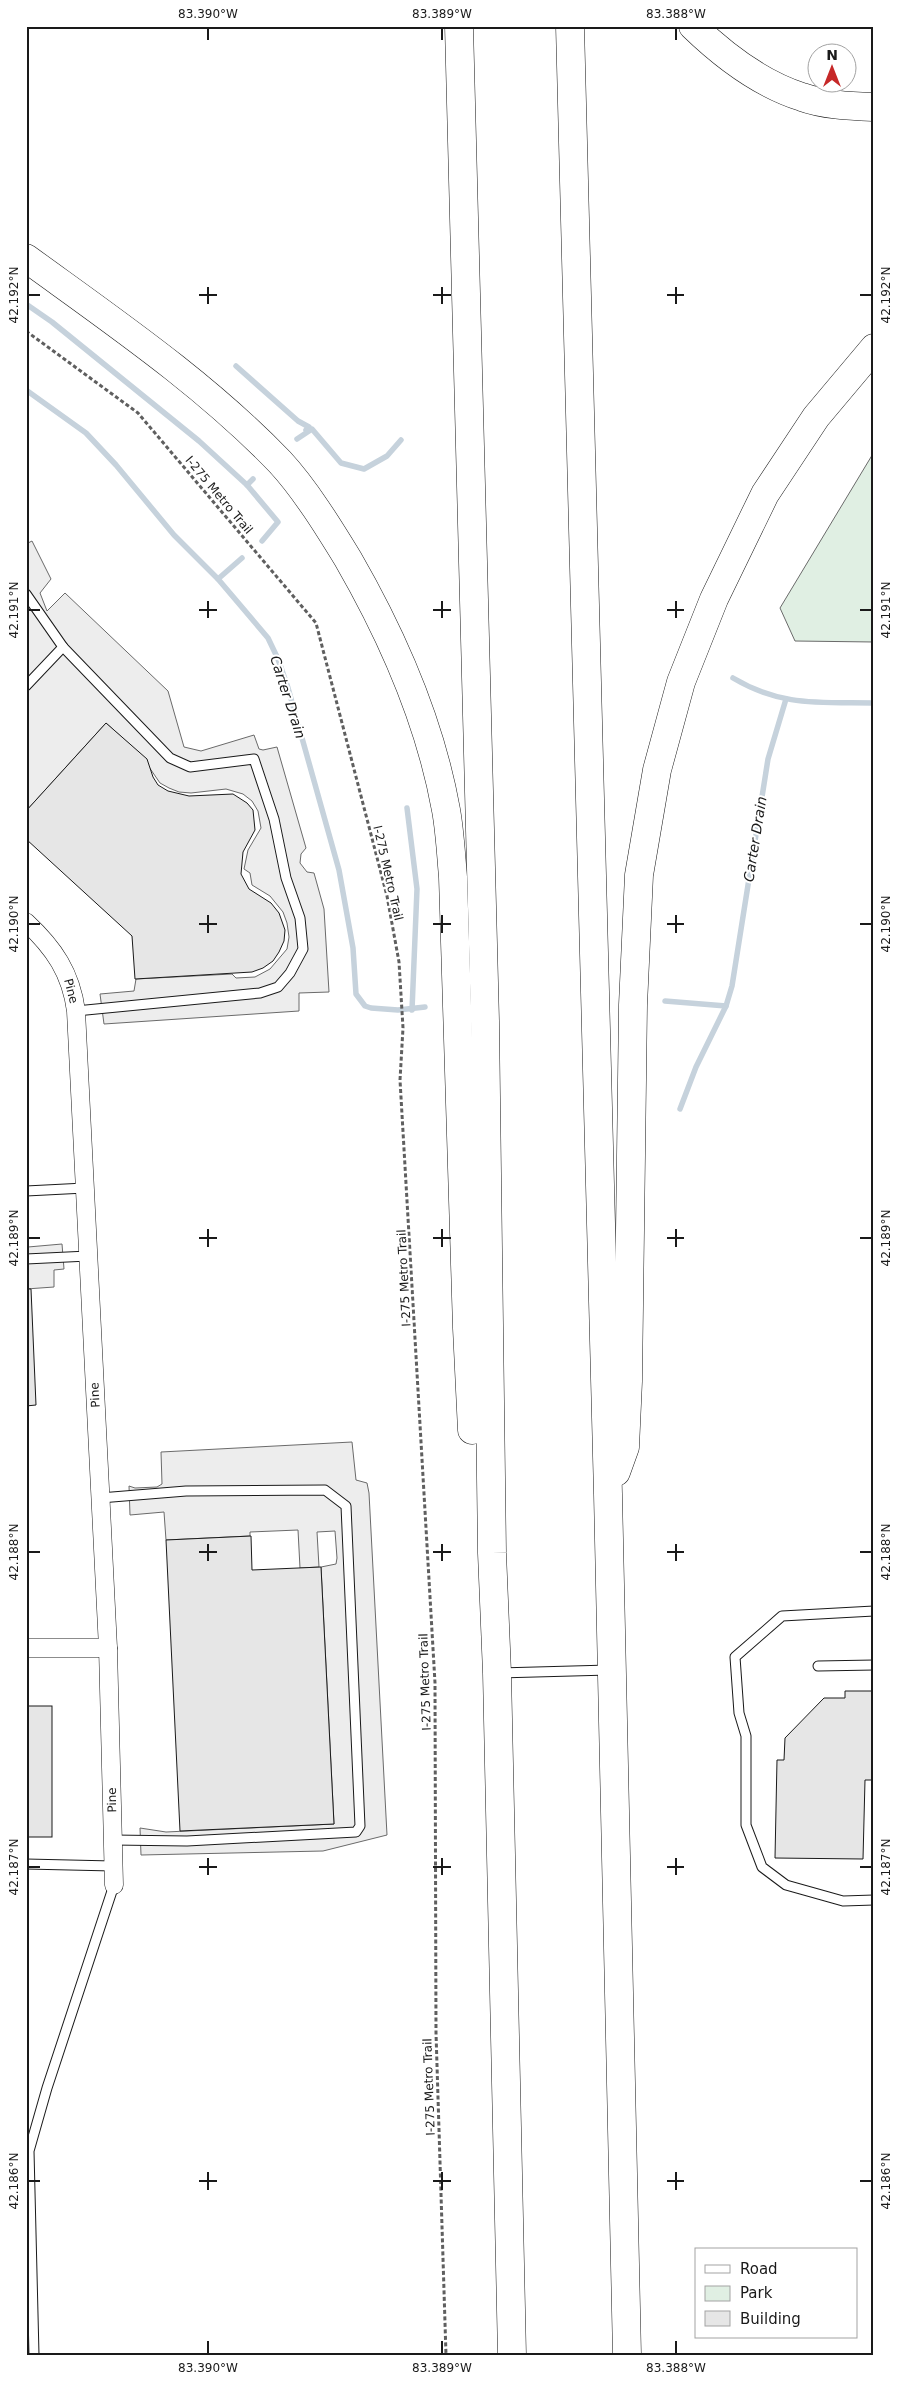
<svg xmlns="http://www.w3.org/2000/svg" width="900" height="2381" font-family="'DejaVu Sans',sans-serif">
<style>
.green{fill:#e0efe3;stroke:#6a6a6a}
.parking{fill:#ededed;stroke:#6a6a6a}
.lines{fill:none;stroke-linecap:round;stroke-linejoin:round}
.stream{stroke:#c6d2dc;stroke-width:5.5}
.building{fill:#e6e6e6;stroke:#1a1a1a}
.service-casing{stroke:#1a1a1a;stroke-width:11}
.minor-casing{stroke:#1a1a1a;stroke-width:19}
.motorway-casing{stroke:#1a1a1a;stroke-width:29}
.path{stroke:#5f5f5f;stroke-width:3;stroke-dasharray:4 2.5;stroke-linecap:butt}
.service{stroke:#fff;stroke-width:9}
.minor{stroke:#fff;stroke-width:18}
.motorway{stroke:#fff;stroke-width:28}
.ticks{fill:none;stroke:#1a1a1a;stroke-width:2}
.labels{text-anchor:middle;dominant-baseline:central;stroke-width:4;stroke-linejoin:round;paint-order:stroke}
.street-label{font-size:12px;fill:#1a1a1a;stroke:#fff}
.water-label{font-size:14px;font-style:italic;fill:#1a1a1a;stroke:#fff}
.neatline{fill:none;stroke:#1a1a1a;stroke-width:2}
.ticks-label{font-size:12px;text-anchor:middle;fill:#1a1a1a}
</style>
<rect width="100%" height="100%" fill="#fff"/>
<polygon class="green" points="874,452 874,642 795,641 780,608"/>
<g class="parking">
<polygon points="32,541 51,579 40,593 47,611 65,593 168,691 184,747 201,751 254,735 259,749 263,750 277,747 306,848 301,854 300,863 307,872 314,873 324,909 329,992 299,993 299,1011 104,1024 100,994 134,991 136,979 232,974 236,978 255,977 270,969 287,949 289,937 287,923 283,912 270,896 252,885 250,873 244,869 248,850 261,828 258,811 252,801 243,794 226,789 191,793 179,792 169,788 160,783 149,767 146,759 106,723 26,811 26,544"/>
<polygon points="27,1227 28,1247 62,1244 64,1269 54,1270 54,1287 26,1289"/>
<polygon points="352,1442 356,1480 367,1483 369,1493 387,1835 323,1851 141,1855 140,1828 166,1832 334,1824 321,1567 336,1564 337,1558 335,1531 317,1532 319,1567 300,1568 298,1530 250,1532 250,1536 166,1540 164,1512 130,1515 129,1486 135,1488 157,1487 162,1484 161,1452"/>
</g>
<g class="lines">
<g class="stream">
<polyline points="26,304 52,322 199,441 247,485 278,522 262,541"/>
<polyline points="236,366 298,421 309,427 306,430"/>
<polyline points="26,390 86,433 116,465 174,535 218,579 268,638 278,659 288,688 339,870 353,948 356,994 365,1006 371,1008 398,1010 425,1007"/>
<polyline points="297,439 312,429 341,463 364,469 387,456 401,440"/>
<polyline points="247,485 253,479"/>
<polyline points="218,579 242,558"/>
<path d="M733,678C782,707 819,702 874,703"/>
<polyline points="407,808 417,889 412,1010"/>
<polyline points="665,1001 726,1006"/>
<polyline points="680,1109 696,1067 726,1006 732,986 768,759 786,699"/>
</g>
</g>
<g class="building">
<polygon points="106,723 147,759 153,777 158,785 168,791 189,796 233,794 247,803 253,810 255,830 243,852 241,874 249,889 271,903 279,913 285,930 284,941 279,952 273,961 263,968 252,972 135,979 132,936 26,839 26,811"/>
<polygon points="26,1289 31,1289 36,1405 26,1406"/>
<polygon points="251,1536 252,1570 321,1567 334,1824 180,1831 166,1540"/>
<polygon points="845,1691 874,1691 874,1780 865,1780 863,1859 775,1858 777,1760 784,1760 785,1738 824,1698 845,1698"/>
<rect x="26" y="1706" width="26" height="131"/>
</g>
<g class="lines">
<defs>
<g id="service">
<polyline points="26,594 63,647"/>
<polyline points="26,686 63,647 170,758 190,767 254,759 274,819 286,878 300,918 303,949 290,973 278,987 260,993 76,1011"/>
<polyline points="26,1191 85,1188"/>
<polyline points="26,1259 88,1256"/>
<polyline points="100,1498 186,1491 325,1490 346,1506 360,1826 356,1832 187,1841 113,1840"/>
<polyline points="874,1611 782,1616 735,1657 739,1713 746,1736 746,1825 762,1867 786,1885 843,1901 874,1900"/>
<polyline points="818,1666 874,1665"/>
<polyline points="500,1673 609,1670"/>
<polyline points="26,1864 113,1866"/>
<polyline points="34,2355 29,2151 47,2088 114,1885"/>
</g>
<g id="minor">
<path d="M26,922C54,948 71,973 76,1011L108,1648L114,1885"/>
<polyline points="26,1648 108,1648"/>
</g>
<g id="motorway">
<polyline points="459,26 485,1021 492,1553 497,1673 512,2355"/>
<polyline points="570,26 608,1494 627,2355"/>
<path d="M693,26C724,56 761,84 802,97C824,105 850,106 874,107"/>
<path d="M26,258C114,322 205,384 280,462C305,489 329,528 348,559C393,637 430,721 446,810C450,832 451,855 453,877L467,1328L472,1430"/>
<polyline points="616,1472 625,1447 628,1381 633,1005 639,875 657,770 681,682 714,599 765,494 816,417 874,348"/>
</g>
</defs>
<use href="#service" class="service-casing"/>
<use href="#minor" class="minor-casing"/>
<use href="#motorway" class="motorway-casing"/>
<polyline class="path" points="26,331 138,413 316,623 387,896 399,962 403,1028 400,1080 435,1683 436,2033 446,2355"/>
<use href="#service" class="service"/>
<use href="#minor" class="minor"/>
<use href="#motorway" class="motorway"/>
</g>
<path class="ticks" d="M208,28V40M442,28V40M676,28V40M208,287V304M442,287V304M676,287V304M28,295H40M199,295H217M433,295H451M667,295H684M860,295H872M208,601V618M442,601V618M676,601V618M28,610H40M199,610H217M433,610H451M667,610H684M860,610H872M208,915V933M442,915V933M676,915V933M28,924H40M199,924H217M433,924H451M667,924H684M860,924H872M208,1229V1247M442,1229V1247M676,1229V1247M28,1238H40M199,1238H217M433,1238H451M667,1238H684M860,1238H872M208,1544V1561M442,1544V1561M676,1544V1561M28,1552H40M199,1552H217M433,1552H451M667,1552H684M860,1552H872M208,1858V1875M442,1858V1875M676,1858V1875M28,1867H40M199,1867H217M433,1867H451M667,1867H684M860,1867H872M208,2172V2190M442,2172V2190M676,2172V2190M28,2181H40M199,2181H217M433,2181H451M667,2181H684M860,2181H872M208,2341V2354M442,2341V2354M676,2341V2354"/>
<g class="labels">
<g class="street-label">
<text transform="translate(219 495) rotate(50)">I-275 Metro Trail</text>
<text transform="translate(388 873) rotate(77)">I-275 Metro Trail</text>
<text transform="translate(71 991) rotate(76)">Pine</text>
<text transform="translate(404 1278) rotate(-93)">I-275 Metro Trail</text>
<text transform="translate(95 1395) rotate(-93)">Pine</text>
<text transform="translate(425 1682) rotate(-92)">I-275 Metro Trail</text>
<text transform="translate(112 1800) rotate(-91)">Pine</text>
<text transform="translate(429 2087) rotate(-92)">I-275 Metro Trail</text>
</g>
<g class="water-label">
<text transform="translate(288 697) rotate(72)">Carter Drain</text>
<text transform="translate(755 839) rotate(-81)">Carter Drain</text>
</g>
</g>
<rect width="900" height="2381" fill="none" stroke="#ffffff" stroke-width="55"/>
<rect x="695" y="2248" width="162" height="90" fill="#ffffff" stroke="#a3a3a3"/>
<rect x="705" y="2265" width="25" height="8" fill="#ffffff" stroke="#a3a3a3"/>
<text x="740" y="2274" font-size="15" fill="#1a1a1a">Road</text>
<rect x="705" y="2286" width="25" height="15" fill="#e0efe3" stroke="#a3a3a3"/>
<text x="740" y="2298" font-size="15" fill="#1a1a1a">Park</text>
<rect x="705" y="2311" width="25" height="15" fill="#e6e6e6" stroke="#a3a3a3"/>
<text x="740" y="2324" font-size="15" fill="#1a1a1a">Building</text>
<g transform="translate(832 68)"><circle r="24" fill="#ffffff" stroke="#a3a3a3"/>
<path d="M0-4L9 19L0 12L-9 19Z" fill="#c62828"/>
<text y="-8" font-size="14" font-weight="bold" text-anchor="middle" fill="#1a1a1a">N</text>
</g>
<rect x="28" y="28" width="844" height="2326" class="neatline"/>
<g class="ticks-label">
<text x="208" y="18">83.390°W</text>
<text x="442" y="18">83.389°W</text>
<text x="676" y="18">83.388°W</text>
<text transform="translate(14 295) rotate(-90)" y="4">42.192°N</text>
<text transform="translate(886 295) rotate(-90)" y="4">42.192°N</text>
<text transform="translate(14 610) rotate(-90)" y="4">42.191°N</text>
<text transform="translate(886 610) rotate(-90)" y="4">42.191°N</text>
<text transform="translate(14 924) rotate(-90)" y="4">42.190°N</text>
<text transform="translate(886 924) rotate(-90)" y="4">42.190°N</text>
<text transform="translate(14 1238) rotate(-90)" y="4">42.189°N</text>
<text transform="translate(886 1238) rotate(-90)" y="4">42.189°N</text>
<text transform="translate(14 1552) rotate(-90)" y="4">42.188°N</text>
<text transform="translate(886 1552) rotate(-90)" y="4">42.188°N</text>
<text transform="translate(14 1867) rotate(-90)" y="4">42.187°N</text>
<text transform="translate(886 1867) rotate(-90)" y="4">42.187°N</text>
<text transform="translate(14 2181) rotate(-90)" y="4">42.186°N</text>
<text transform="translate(886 2181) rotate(-90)" y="4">42.186°N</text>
<text x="208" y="2372">83.390°W</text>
<text x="442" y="2372">83.389°W</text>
<text x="676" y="2372">83.388°W</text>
</g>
</svg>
